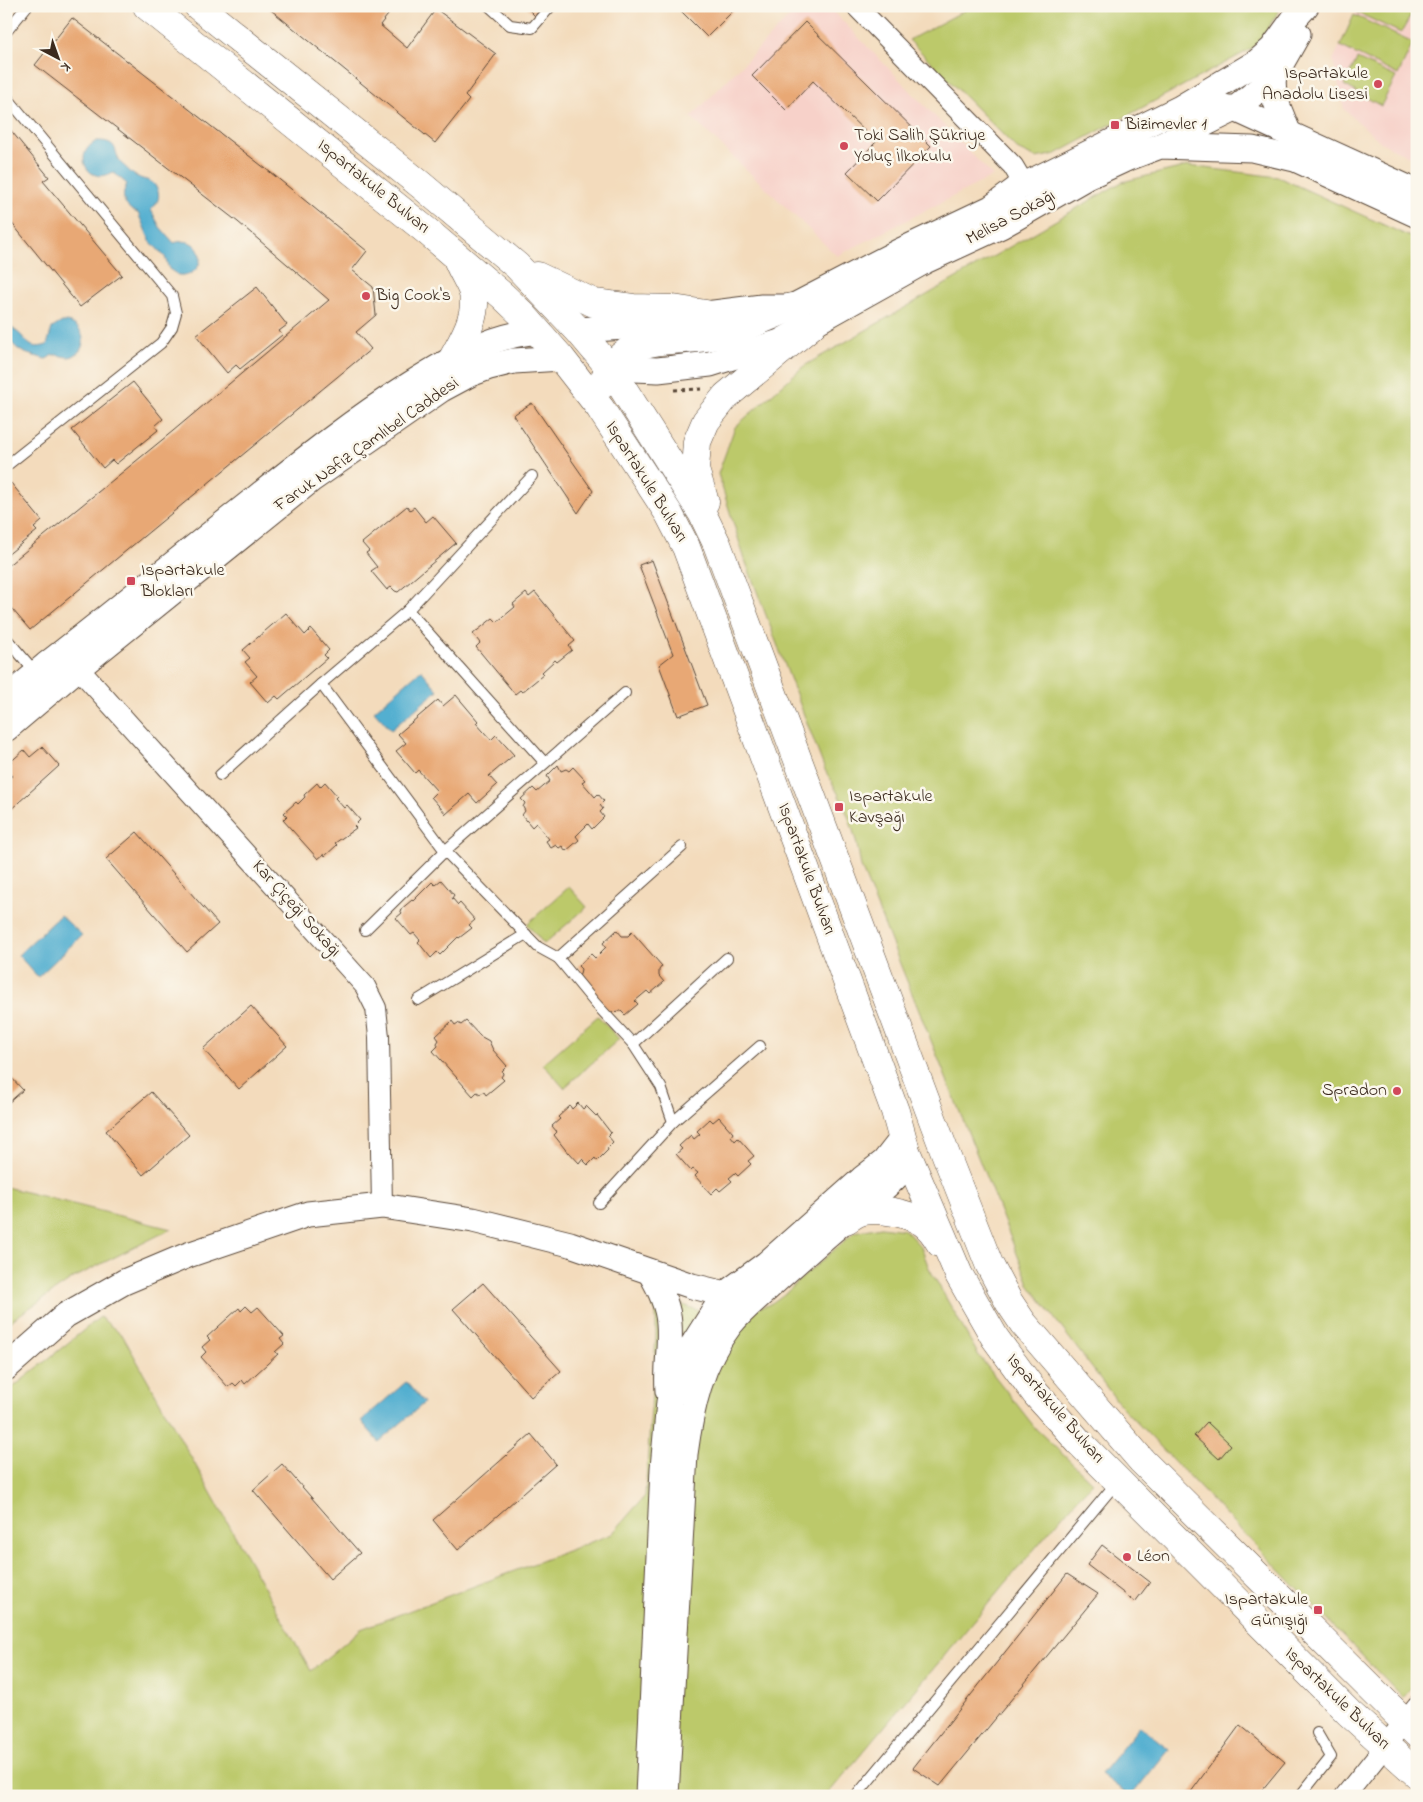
<svg xmlns="http://www.w3.org/2000/svg" width="1423" height="1802" font-family="'Indie Flower',sans-serif">
<style>
.built{fill:#f7d1c9}
.green{fill:#bcc96b;stroke:#7c7a44}
.water{fill:#52afd0;stroke:#466c77}
.building{fill:#e8a874}
.lines{fill:none;stroke-linecap:round;stroke-linejoin:round}
.service-casing{stroke:#574536;stroke-width:12}
.minor-casing{stroke:#574536;stroke-width:22}
.tertiary-casing{stroke:#574536;stroke-width:27}
.primary-casing{stroke:#574536;stroke-width:29}
.path{stroke:#574536;stroke-width:3;stroke-dasharray:4 4;stroke-linecap:butt}
.service{stroke:#fff;stroke-width:10}
.minor{stroke:#fff;stroke-width:20}
.tertiary{stroke:#fff;stroke-width:25}
.primary{stroke:#fff;stroke-width:28}
.poi-dot{fill:#d1495b;stroke:#fbf7ec;stroke-width:2}
.labels{text-anchor:middle;dominant-baseline:central;stroke-width:5;stroke-linejoin:round;paint-order:stroke}
.poi-label{font-size:18px;fill:#3b2a1e;stroke:#fbf7ec;text-anchor:start}
.street-label{font-size:18px;fill:#3b2a1e;stroke:#fbf7ec}
</style>
<rect width="100%" height="100%" fill="#fbf7ec"/>
<filter id="ink" filterUnits="userSpaceOnUse"><feTurbulence type="fractalNoise" baseFrequency=".02" numOctaves="2"/><feDisplacementMap in="SourceGraphic" scale="10" xChannelSelector="R" yChannelSelector="G"/><feConvolveMatrix kernelMatrix="1 2 1 2 8 2 1 2 1" color-interpolation-filters="sRGB"/></filter>
<filter id="wash" filterUnits="userSpaceOnUse"><feTurbulence type="fractalNoise" baseFrequency=".0096" numOctaves="4" result="noise"/><feDisplacementMap in="SourceGraphic" scale="20" xChannelSelector="R" yChannelSelector="G"/><feGaussianBlur stdDeviation="1.12" result="paint"/><feColorMatrix in="noise" values="0 0 0 0 0 0 0 0 0 0 0 0 0 0 0 0 0 1.4 0 .05"/><feComposite in="paint" operator="in"/></filter>
<g filter="url(#wash)">
<rect width="100%" height="100%" fill="#f3dbbc"/>
<g class="built">
<polygon points="800,6 828,6 993,176 837,256 691,117"/>
<polygon points="1359,6 1417,6 1417,160 1382,143 1344,109 1333,60"/>
</g>
<g class="green">
<polygon points="973,6 1282,6 1261,39 1251,49 1056,154 1036,158 1017,149 909,40"/>
<polygon points="1359,6 1414,6 1416,7 1401,33 1356,12"/>
<polygon points="1354,15 1413,43 1398,75 1340,46"/>
<polygon points="1357,59 1396,77 1381,106 1344,85"/>
<path d="M1188,166L1278,177L1417,240V1681L1403,1698L1120,1405L1030,1286L861,867C856,830 844,802 825,770L745,560L718,474L735,427L804,366L1122,182Z"/>
<polygon points="569,887 587,907 544,944 527,924"/>
<polygon points="598,1016 619,1039 564,1088 543,1064"/>
<polygon points="6,1187 171,1229 75,1277 6,1324"/>
<polygon points="881,1227 905,1230 921,1247 929,1268 979,1356 1036,1429 1093,1483 1075,1501 826,1796 6,1796 6,1393 100,1317 123,1336 311,1671 361,1629 612,1534 645,1496 656,1337 656,1312 646,1292 706,1313 740,1312 769,1305 787,1292 803,1277 855,1232"/>
</g>
<g class="water">
<path d="M97,141C122,140 112,156 123,165C127,168 132,175 138,177C145,181 153,179 157,189C161,197 157,204 151,210L160,227L174,243C205,232 211,278 178,275L169,269L165,257L150,241L138,213C124,209 120,196 127,184L113,172C88,187 71,153 97,141Z"/>
<path d="M62,322C82,320 92,347 73,356C66,359 60,354 53,355C52,355 47,359 46,359C43,359 37,356 34,356C18,351 17,349 6,336V323C9,327 13,328 16,331C29,340 27,351 47,345L52,328Z"/>
<polygon points="421,670 438,690 391,730 374,711"/>
<polygon points="60,915 82,935 38,977 18,955"/>
<polygon points="406,1382 424,1403 379,1442 361,1421"/>
<polygon points="1140,1726 1169,1749 1131,1796 1130,1796 1101,1774"/>
</g>
<g id="blocks">
<g class="building">
<polygon points="266,6 395,6 380,25 407,48 436,9 496,54 465,96 469,100 435,143"/>
<polygon points="525,6 543,6 535,16"/>
<polygon points="676,6 738,6 707,37"/>
<polygon points="72,18 275,176 367,251 352,270 373,287 376,315 356,332 371,349 30,630 6,602 6,567 173,431 329,300 238,222 35,65"/>
<polygon points="805,22 931,146 877,201 847,172 876,142 813,81 786,110 752,76"/>
<polygon points="8,127 49,177 43,181 122,275 80,307 6,216 6,129"/>
<polygon points="257,287 287,325 279,331 282,335 240,369 236,365 227,373 196,335"/>
<polygon points="133,382 163,419 155,426 158,430 116,464 112,460 103,468 72,430"/>
<polygon points="532,403 593,491 578,513 513,415"/>
<polygon points="11,483 42,521 34,528 37,531 6,556 6,487"/>
<polygon points="407,506 410,510 414,507 426,522 433,516 456,543 398,592 395,591 391,587 387,590 371,571 377,567 366,553 369,551 362,543"/>
<polygon points="652,560 707,705 678,716 659,665 673,654 639,565"/>
<polygon points="535,592 575,641 569,646 572,650 557,662 555,660 542,672 544,674 522,692 520,690 515,694 476,647 480,643 473,634 493,618 497,622 515,607 513,604 526,593 529,597"/>
<polygon points="286,613 305,635 311,629 329,650 324,655 327,658 279,699 276,696 268,703 250,682 257,676 245,662 250,658 243,650"/>
<polygon points="456,695 478,721 476,723 491,740 496,735 514,755 489,776 497,785 477,803 469,794 446,814 431,797 437,791 418,770 415,773 396,751 406,743 398,734 438,700 443,706"/>
<polygon points="42,747 59,766 8,812 6,809 6,781 12,776 6,770 6,766 24,750 30,757"/>
<polygon points="558,765 561,771 566,769 569,771 573,767 585,780 582,782 595,797 598,794 604,801 600,805 603,809 600,812 604,817 592,829 588,824 576,836 579,840 566,851 562,846 559,848 556,845 551,848 546,841 549,839 536,823 532,827 522,815 525,811 523,807 525,803 521,799 533,788 537,792 550,781 547,776"/>
<polygon points="325,782 337,796 335,798 344,808 347,805 360,820 354,826 356,828 335,843 337,845 325,856 324,854 318,859 283,820 287,816 284,813 296,802 298,804 305,797 304,795 317,783 320,787"/>
<polygon points="137,832 218,924 187,952 106,859"/>
<polygon points="441,880 454,895 452,898 458,905 460,903 475,920 469,925 472,928 459,938 458,937 440,955 437,952 431,958 418,942 420,940 414,933 411,935 396,918 402,913 400,910 412,900 413,901 432,882 435,885"/>
<polygon points="617,930 622,936 628,936 632,932 662,966 659,970 659,976 664,982 650,994 647,991 635,1001 638,1004 625,1015 621,1011 609,1012 579,978 581,969 578,966 591,954 595,958 606,947 603,943"/>
<polygon points="251,1006 287,1046 239,1089 203,1049"/>
<polygon points="452,1021 455,1025 458,1023 461,1025 466,1021 480,1036 489,1041 493,1050 507,1066 502,1071 503,1074 501,1077 504,1080 486,1095 484,1092 480,1094 477,1092 473,1096 433,1051 438,1046 437,1043 439,1040 436,1036"/>
<polygon points="6,1072 23,1090 6,1105"/>
<polygon points="151,1092 189,1135 143,1175 106,1131"/>
<polygon points="578,1103 583,1109 586,1106 596,1116 597,1115 611,1133 608,1136 613,1142 607,1148 608,1150 597,1161 595,1158 588,1165 582,1159 579,1163 569,1152 568,1153 554,1135 557,1132 552,1126 560,1119 558,1117 570,1106 572,1109"/>
<polygon points="719,1117 733,1133 731,1136 735,1141 738,1138 754,1156 748,1161 751,1164 738,1176 735,1173 729,1178 732,1181 720,1191 717,1188 711,1194 695,1176 698,1173 693,1169 691,1171 676,1154 682,1149 679,1146 691,1135 694,1139 700,1134 697,1131 710,1119 713,1122"/>
<polygon points="483,1283 561,1371 531,1397 453,1309"/>
<polygon points="246,1306 252,1312 258,1307 284,1336 280,1339 284,1344 275,1352 278,1354 245,1384 242,1380 236,1386 233,1383 228,1387 201,1357 206,1352 202,1347 210,1340 207,1337 239,1308 241,1311"/>
<polygon points="1207,1422 1231,1445 1219,1459 1194,1436"/>
<polygon points="531,1434 556,1464 458,1550 433,1520"/>
<polygon points="282,1464 360,1553 330,1579 253,1490"/>
<polygon points="1102,1545 1150,1582 1135,1602 1087,1565"/>
<polygon points="1067,1574 1098,1594 940,1786 913,1768"/>
<polygon points="1240,1725 1285,1762 1257,1796 1188,1796"/>
</g>
</g>
</g>
<g filter="url(#ink)">
<use href="#blocks" fill-opacity="0" stroke="#574536" stroke-width="1"/>
<g class="lines">
<defs>
<g id="service">
<polyline points="489,6 510,25 532,28 551,6"/>
<polyline points="6,32 27,6"/>
<polyline points="6,96 172,296 176,313 172,327 161,343 6,466"/>
<polyline points="408,610 544,762"/>
<polyline points="6,638 36,673"/>
<polyline points="321,684 445,851 538,947 558,958 682,847"/>
<polyline points="220,775 321,684 408,610 532,476"/>
<polyline points="365,930 445,851 625,693"/>
<polyline points="558,958 595,1003 633,1044 661,1087 673,1122"/>
<polyline points="418,1000 526,934"/>
<polyline points="633,1044 727,958"/>
<polyline points="599,1203 673,1122 760,1046"/>
<polyline points="856,1796 1117,1482"/>
<polyline points="1300,1796 1331,1757 1317,1733"/>
</g>
<g id="minor">
<polyline points="856,6 1013,166 1019,176 1018,188"/>
<polyline points="78,668 365,986 376,1008 379,1037 382,1206"/>
<polyline points="1345,1796 1417,1706"/>
</g>
<g id="tertiary">
<polyline points="1273,78 1274,97 1289,134"/>
<polyline points="1183,108 1218,106 1235,109 1417,192"/>
<polyline points="1162,145 1235,109 1273,78 1298,34"/>
<polyline points="578,330 625,327 706,314 762,307 792,307 898,252 991,208 1018,188 1180,108 1257,62 1272,49 1293,20 1306,6"/>
<polyline points="610,368 658,370 710,364 780,342 925,261 1001,226 1087,177 1128,158 1160,146 1252,149 1295,159 1417,215"/>
<path d="M6,699L46,665C117,610 186,553 257,497C306,458 355,419 409,385C450,359 487,337 536,331"/>
<polyline points="6,729 78,668 311,480 442,389 470,374 489,367 514,361 561,358"/>
<path d="M650,1272C659,1287 668,1305 669,1323C671,1346 666,1368 668,1391"/>
<polyline points="6,1368 66,1315 124,1282 188,1255 308,1214 382,1206 473,1220 570,1244 692,1286 725,1294"/>
<polyline points="648,1796 663,1468 669,1402 692,1346 725,1294 766,1264 862,1179 884,1162 902,1139"/>
<path d="M666,1796L685,1454C691,1409 701,1362 730,1325C741,1311 755,1300 768,1288C793,1265 819,1242 845,1220C869,1200 891,1185 910,1161"/>
</g>
<g id="primary">
<polyline points="147,6 428,232 503,296 524,316 561,358 600,408 669,514 686,547 895,1111 906,1151 959,1275 995,1338 1036,1394 1079,1442 1118,1481 1349,1713 1417,1774"/>
<polyline points="198,6 421,185 517,266 578,330 610,368 702,513 717,544 946,1155 989,1264 1009,1302 1023,1323 1142,1461 1417,1734"/>
<polyline points="537,276 594,303 633,308 673,309 706,314"/>
<path d="M453,358C463,339 480,313 472,290C468,280 462,271 458,261"/>
<path d="M602,385C604,378 609,370 613,365C637,333 678,343 712,336C737,331 768,317 792,307"/>
<polyline points="705,502 695,470 697,442 706,421 726,396 812,325"/>
<path d="M846,1220C851,1217 857,1212 864,1211C881,1208 907,1213 922,1222C930,1227 936,1236 940,1243"/>
</g>
</defs>
<use href="#service" class="service-casing"/>
<use href="#minor" class="minor-casing"/>
<use href="#tertiary" class="tertiary-casing"/>
<use href="#primary" class="primary-casing"/>
<polyline class="path" points="674,390 705,389"/>
<use href="#service" class="service"/>
<use href="#minor" class="minor"/>
<use href="#tertiary" class="tertiary"/>
<use href="#primary" class="primary"/>
</g>
</g>
<g class="poi-dot">
<circle cx="1378" cy="84" r="5"/>
<rect x="1110" y="120" width="10" height="10" rx="2.5"/>
<circle cx="844" cy="146" r="5"/>
<circle cx="366" cy="296" r="5"/>
<rect x="126" y="576" width="10" height="10" rx="2.5"/>
<rect x="834" y="802" width="10" height="10" rx="2.5"/>
<circle cx="1397" cy="1091" r="5"/>
<circle cx="1127" cy="1557" r="5"/>
<rect x="1313" y="1605" width="10" height="10" rx="2.5"/>
</g>
<g class="labels">
<g class="poi-label">
<text x="1368" y="74" text-anchor="end">Ispartakule<tspan x="1368" dy="21">Anadolu Lisesi</tspan></text>
<text x="1125" y="125">Bizimevler 1</text>
<text x="854" y="136">Toki Salih Şükriye<tspan x="854" dy="21">Yoluç İlkokulu</tspan></text>
<text x="376" y="296">Big Cook's</text>
<text x="141" y="571">Ispartakule<tspan x="141" dy="21">Blokları</tspan></text>
<text x="849" y="797">Ispartakule<tspan x="849" dy="21">Kavşağı</tspan></text>
<text x="1387" y="1091" text-anchor="end">Spradon</text>
<text x="1137" y="1557">Léon</text>
<text x="1308" y="1600" text-anchor="end">Ispartakule<tspan x="1308" dy="21">Günışığı</tspan></text>
</g>
<g class="street-label">
<text transform="translate(373 187) rotate(39)">Ispartakule Bulvarı</text>
<text transform="translate(1011 218) rotate(-28)">Melisa Sokağı</text>
<text transform="translate(367 445) rotate(-35)">Faruk Nafız Çamlıbel Caddesi</text>
<text transform="translate(646 482) rotate(58)">Ispartakule Bulvarı</text>
<text transform="translate(806 869) rotate(70)">Ispartakule Bulvarı</text>
<text transform="translate(296 909) rotate(48)">Kar Çiçeği Sokağı</text>
<text transform="translate(1055 1409) rotate(49)">Ispartakule Bulvarı</text>
<text transform="translate(1337 1699) rotate(44)">Ispartakule Bulvarı</text>
</g>
</g>
<rect width="1423" height="1802" fill="none" stroke="#fbf7ec" stroke-width="25"/>
<g transform="translate(58 58) rotate(139)" stroke="#fbf7ec" stroke-width="4" paint-order="stroke">
<path d="M0-4L9 19L0 12L-9 19Z" fill="#3b2a1e"/>
<text y="-8" font-size="14" font-weight="bold" text-anchor="middle" fill="#3b2a1e">K</text>
</g>
</svg>
